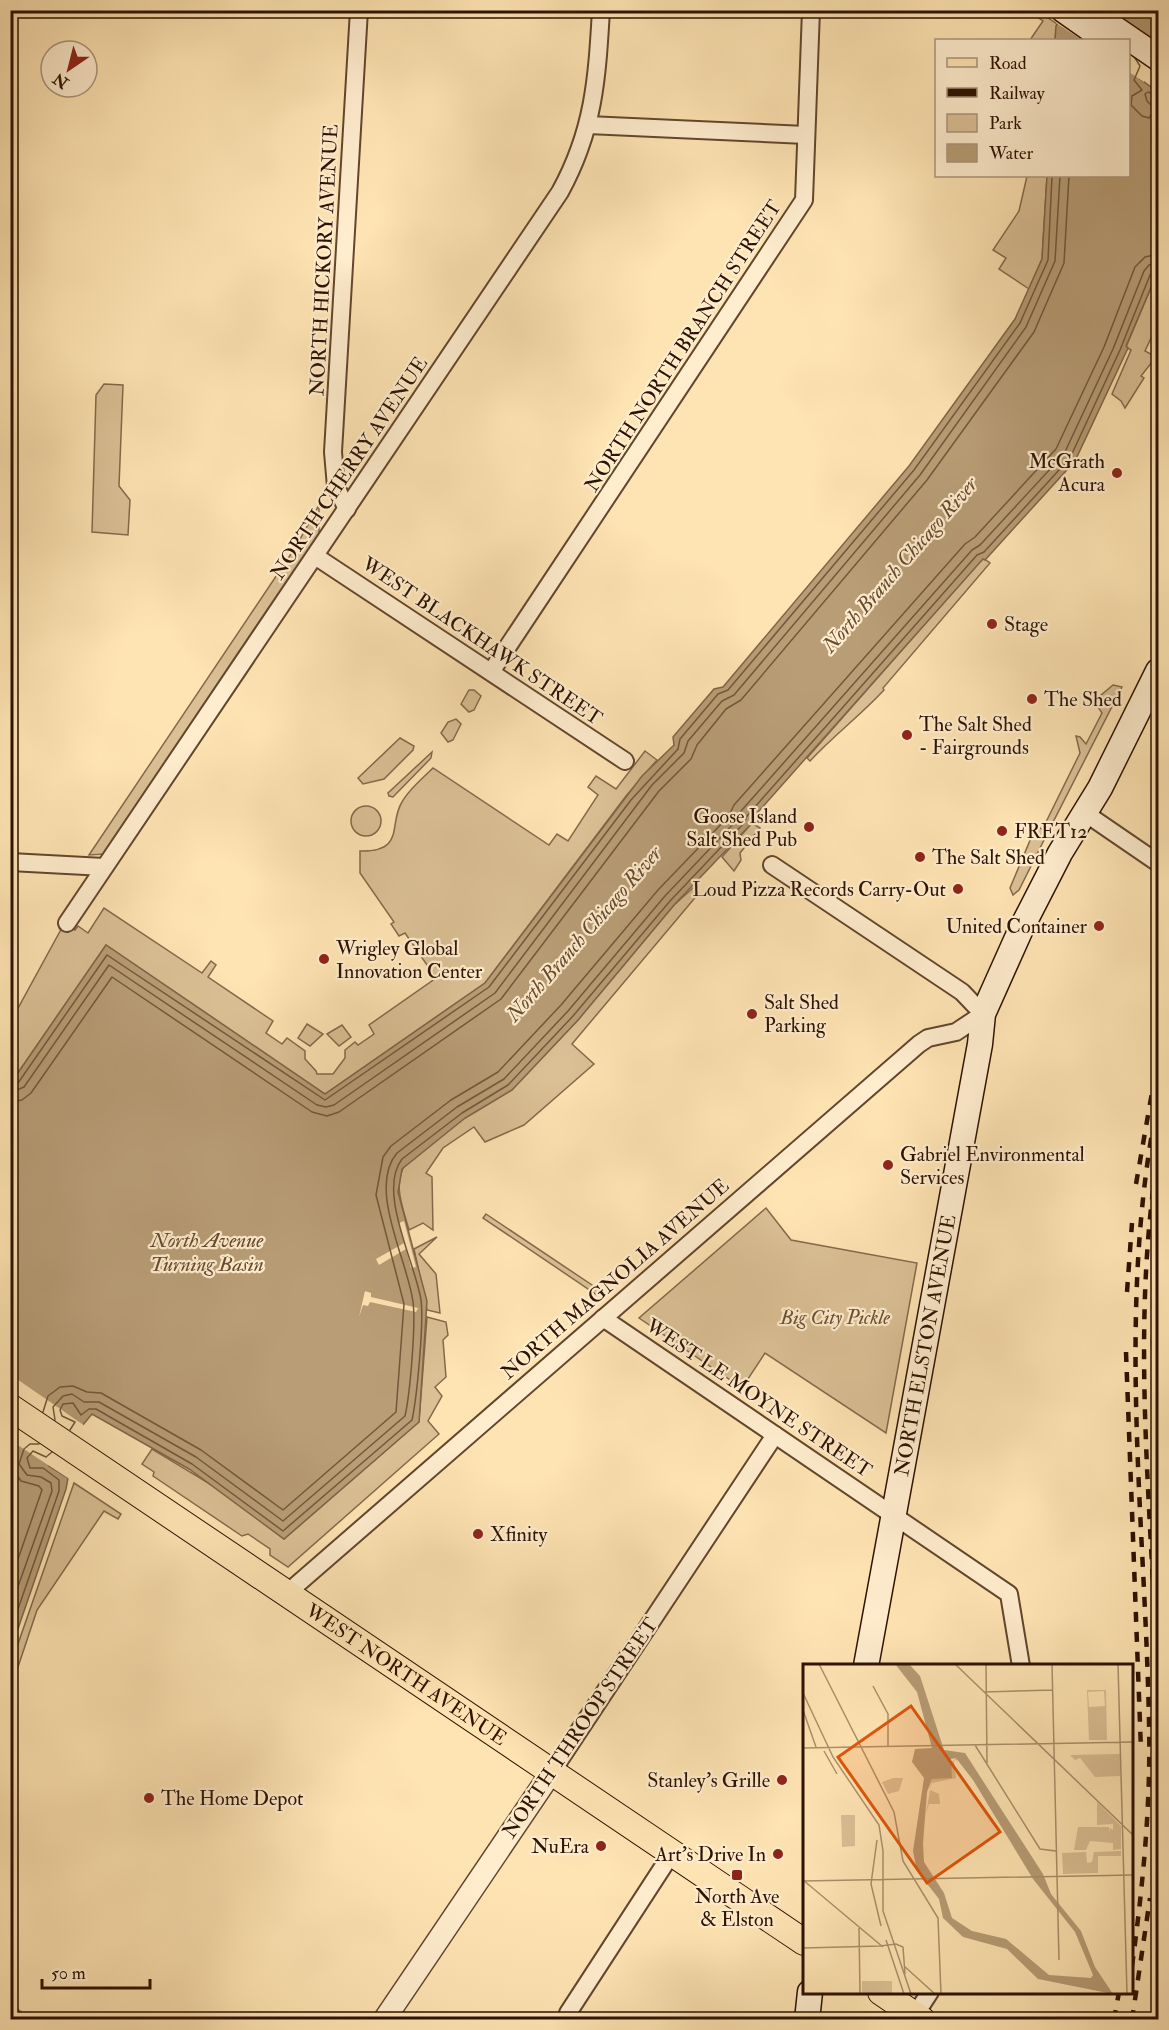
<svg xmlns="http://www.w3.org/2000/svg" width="1169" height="2030" font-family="'IM FELL Double Pica',serif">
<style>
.green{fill:#dbc095;stroke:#84694a;stroke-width:1.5}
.water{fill:#b89d76;stroke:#806547;stroke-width:1.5}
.pier{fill:#ffe4b3}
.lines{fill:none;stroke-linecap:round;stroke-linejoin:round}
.shore{stroke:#72583b;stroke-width:1.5}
.minor-casing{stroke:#62462d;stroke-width:20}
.tertiary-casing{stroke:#62462d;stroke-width:24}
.secondary-casing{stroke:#2d1200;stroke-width:27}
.primary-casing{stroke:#2d1200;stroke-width:28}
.minor{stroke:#ffedce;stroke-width:16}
.tertiary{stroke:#ffedce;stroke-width:21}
.secondary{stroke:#ffedce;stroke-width:24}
.primary{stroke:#ffe4b3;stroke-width:26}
.rail{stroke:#2d1200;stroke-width:4.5;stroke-dasharray:10 10;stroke-linecap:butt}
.poi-dot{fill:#8f2418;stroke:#ffedce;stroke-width:2}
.labels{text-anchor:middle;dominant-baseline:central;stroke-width:4.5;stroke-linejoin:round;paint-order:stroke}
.street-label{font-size:20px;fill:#2d1200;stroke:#ffedce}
.poi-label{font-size:20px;fill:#2d1200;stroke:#ffedce;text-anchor:start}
.park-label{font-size:20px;font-style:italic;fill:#6a4f34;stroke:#ffedce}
.water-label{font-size:21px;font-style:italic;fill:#654a2f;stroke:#ffedce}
.inset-road{fill:none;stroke:#ab906b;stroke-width:1.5}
.view{fill:#df550b;fill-opacity:0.15;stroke:#df550b;stroke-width:3}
.inset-edge{fill:none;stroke:#2d1200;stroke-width:3}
</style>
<rect width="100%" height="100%" fill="#ffe4b3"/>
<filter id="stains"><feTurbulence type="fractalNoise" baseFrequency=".00333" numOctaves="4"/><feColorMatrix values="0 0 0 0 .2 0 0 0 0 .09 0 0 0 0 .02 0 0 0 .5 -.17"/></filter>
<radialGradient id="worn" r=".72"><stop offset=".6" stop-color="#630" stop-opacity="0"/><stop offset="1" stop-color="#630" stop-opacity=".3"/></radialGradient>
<g class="green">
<polygon points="1028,11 1038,11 1057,24 1055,40 1030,40 1043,21"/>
<polygon points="1027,176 1047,176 1042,259 1029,289 999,269 1006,258 993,250 1019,211"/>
<polygon points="1158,271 1158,323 1145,351 1156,357 1141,376 1144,378 1125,408 1121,401 1112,394 1131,350 1126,347"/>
<polygon points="104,384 123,385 119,486 130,500 128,535 92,532 96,395"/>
<polygon points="319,505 319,536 105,854 89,855 295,548"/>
<path d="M983,558L990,563L883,688L884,690C859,717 836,733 810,761L807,758Z"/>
<polygon points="1113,685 1122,687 1050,828 1045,824 1080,753 1076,736 1080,737 1086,744 1102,713 1094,701"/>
<polygon points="469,690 474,690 481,696 474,710 469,712 461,704"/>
<polygon points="456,719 461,724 453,740 448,742 441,733 448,722"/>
<polygon points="400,738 414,746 413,750 384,779 363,784 358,778"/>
<path d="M645,751L657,760L626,796L485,983L325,1094L106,945L11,1083V1021L64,924L75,930L78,926L88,933L104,908L202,973L211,961L216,965L208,977L273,1021L266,1033L282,1044L287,1038L305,1051V1059L316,1071L317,1074H333L345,1058V1050L355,1042L358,1045L374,1034L369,1025L436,978L405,933L399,936L391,924L394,922L360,873V851C406,852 388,824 402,802C409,789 423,778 433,768L549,845L557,834L568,841L598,795L588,787L596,776L616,789Z"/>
<polygon points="432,752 431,758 393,797 389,796 388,793"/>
<circle cx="366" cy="821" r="15"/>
<polygon points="752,823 760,828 740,853 741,860 734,871 722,857"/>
<polygon points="1036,826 1048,832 1019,890 1013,895 1010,888"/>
<path d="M694,887L699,893L572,1044L594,1064L524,1125L485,1142L474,1127L443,1148L426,1173L432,1177L433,1230L423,1223L409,1230C403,1208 392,1184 406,1163L465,1118L512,1090L578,1020L674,905Z"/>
<polygon points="307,1024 323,1034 310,1046 298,1038"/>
<polygon points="342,1025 351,1037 339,1046 327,1034"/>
<polygon points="766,1208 791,1240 917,1263 886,1433 765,1353 742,1388 639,1318"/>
<polygon points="486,1214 601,1291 597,1295 483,1218"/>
<polygon points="437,1237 419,1254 436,1274 440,1313 427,1310 414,1249"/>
<polygon points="427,1317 446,1322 448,1335 443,1340 446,1377 435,1387 442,1396 428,1421 439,1434 288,1567 270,1555 270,1549 248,1534 242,1536 153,1476 154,1472 142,1464 152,1449 220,1490 284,1539 419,1422"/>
<polygon points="74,1483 121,1514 118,1519 104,1511 37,1610 11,1688 11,1664"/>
<polygon points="10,2005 11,2005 32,2019 11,2019"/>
</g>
<polygon class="water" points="1066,11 1158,11 1158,50 1140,79 1158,92 1158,271 1126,346 1128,348 1075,461 985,560 983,559 750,821 752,823 674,905 578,1020 512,1090 465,1118 402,1169 398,1192 427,1301 419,1422 284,1539 189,1469 92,1414 49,1466 68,1478 66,1489 11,1649 11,1083 106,945 325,1094 485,983 642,776 674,745 673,737 714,689 723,687 909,466 1015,319 1042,259 1047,176 1128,176 1128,40 1055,40 1056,26"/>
<g class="pier">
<polygon points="1064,11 1110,11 1158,42 1158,55 1144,78 1144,82 1129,72 1128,40 1082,40 1056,23"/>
<polygon points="404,1221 416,1267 411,1268 406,1249 379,1265 376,1259 404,1243 399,1223"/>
<polygon points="365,1291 371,1293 371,1297 418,1308 416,1312 370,1302 368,1306 363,1305 359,1317"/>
<polygon points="11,1375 85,1426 53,1465 70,1476 71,1480 10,1440"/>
</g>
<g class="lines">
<g class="shore">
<polyline points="1135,58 1140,66 1134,80 1142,90 1132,96 1131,105 1142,116 1149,118 1155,109 1147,101 1145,94 1148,92 1158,96"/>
<polyline points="10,1086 18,1083 107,955 325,1100 489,987 631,800 678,749 680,739 718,694 728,690 914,470 1020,323 1048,260 1052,176"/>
<polyline points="10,1093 24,1087 109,965 317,1105 326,1107 334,1105 495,993 652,785 684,753 688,741 722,701 734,695 920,475 1026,327 1055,261 1060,176"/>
<polyline points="10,1102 22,1100 31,1093 112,977 312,1112 327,1116 339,1112 501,999 659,791 691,759 697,745 726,709 741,700 927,480 1034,332 1064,263 1069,176"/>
<polyline points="43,1412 48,1396 60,1387 73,1386 87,1392 101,1393 201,1450 283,1510 396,1412 404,1304 376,1195 383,1157 391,1146 451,1100 498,1072 561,1005 658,890 729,816 734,805 965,544 975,537 1056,449 1104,347 1135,267 1145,257 1158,254"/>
<path d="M55,1420L53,1407L63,1396L72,1394L84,1402H99L196,1457L283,1521L405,1416C410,1394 416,1324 413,1302C408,1261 367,1188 397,1153L457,1107L504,1079L568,1011L665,896L737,820L741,811L972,550L980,545L1064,454L1113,349L1144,271L1149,265L1158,263"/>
<path d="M70,1430L75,1422L62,1416L60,1410L63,1404L73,1403L81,1415L89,1409H96L192,1464L283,1531L412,1420C417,1397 424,1323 421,1300C415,1262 377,1191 402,1159L462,1113L508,1085L573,1016L670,901L744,823L747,816L977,555L984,552L1070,458L1120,350L1150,275L1158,271"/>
<polyline points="10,1465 21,1481 39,1486 42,1490 10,1582"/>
<polyline points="10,1609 52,1491 51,1483 41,1477 27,1475 19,1464 24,1449 30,1444 39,1444"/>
<polyline points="10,1632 59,1491 59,1480 43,1468 30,1468 27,1458 33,1451 46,1457 52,1452"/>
</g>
<defs>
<g id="minor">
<polyline points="588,125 806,135"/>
<polyline points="347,509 336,487 333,452 359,10"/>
<polyline points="315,556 625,761"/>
<polyline points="491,672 804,200 811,10"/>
<polyline points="1085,813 1158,863"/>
<polyline points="10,862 104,867"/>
<path d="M67,923L560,192C594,130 597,79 601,10"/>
<polyline points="603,1318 1009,1594 1021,1666"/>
<polyline points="286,1594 919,1044 928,1038 956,1032 983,1014 962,992 772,865"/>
<polyline points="551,1773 775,1435"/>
<polyline points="915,2015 930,1992"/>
<polyline points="568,2020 568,2013 672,1853"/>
</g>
<polyline id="tertiary" points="384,2020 551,1773"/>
<g id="secondary">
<polyline points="1063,10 1100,36"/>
<polyline points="1088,10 1158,58"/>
<path id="s1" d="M866,1666L980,1044L983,1014L1021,929L1060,853L1100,788L1158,671"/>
<polyline points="807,2020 810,1992"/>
</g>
<g id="primary">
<path id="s2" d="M10,1407L804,1942"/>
<polyline points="881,1992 922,2020"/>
</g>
</defs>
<use href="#minor" class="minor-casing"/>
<use href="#tertiary" class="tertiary-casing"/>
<use href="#secondary" class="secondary-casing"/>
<use href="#primary" class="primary-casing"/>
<use href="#minor" class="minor"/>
<use href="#tertiary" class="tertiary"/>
<use href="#secondary" class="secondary"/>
<use href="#primary" class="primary"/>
<g class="rail">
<polyline points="1136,1184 1158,1058"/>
<polyline points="1127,1292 1132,1223"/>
<polyline points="1126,1352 1141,1750"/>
<polyline points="1154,1407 1153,1339 1158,1233"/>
<path d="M1157,1679C1152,1505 1130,1329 1158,1156"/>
<polyline points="1156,1817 1158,1712"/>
<path d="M1132,1966C1143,1885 1151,1804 1149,1722C1145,1515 1116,1307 1158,1101"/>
<polyline points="1114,2020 1119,1992"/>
<polyline points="1132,2020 1150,1898"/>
</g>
</g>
<g class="poi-dot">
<circle cx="1117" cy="473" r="6"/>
<circle cx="992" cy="624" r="6"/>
<circle cx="1032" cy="699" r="6"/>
<circle cx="907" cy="735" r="6"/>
<circle cx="809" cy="827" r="6"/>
<circle cx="1002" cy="831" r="6"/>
<circle cx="920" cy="857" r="6"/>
<circle cx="958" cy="889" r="6"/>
<circle cx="1099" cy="926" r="6"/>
<circle cx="324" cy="959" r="6"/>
<circle cx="752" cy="1014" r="6"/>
<circle cx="888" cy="1165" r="6"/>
<circle cx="478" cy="1534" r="6"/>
<circle cx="782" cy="1780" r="6"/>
<circle cx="149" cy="1798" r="6"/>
<circle cx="601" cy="1846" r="6"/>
<circle cx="778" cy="1854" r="6"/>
<rect x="731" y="1869" width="12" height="12" rx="3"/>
</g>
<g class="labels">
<g class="street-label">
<text transform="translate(324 260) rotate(-87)">NORTH HICKORY AVENUE</text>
<text transform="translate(683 346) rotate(-57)">NORTH NORTH BRANCH STREET</text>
<text transform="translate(349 468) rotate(-56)">NORTH CHERRY AVENUE</text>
<text transform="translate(482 641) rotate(34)">WEST BLACKHAWK STREET</text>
<text transform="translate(615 1279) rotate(-41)">NORTH MAGNOLIA AVENUE</text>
<text stroke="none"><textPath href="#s1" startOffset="326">NORTH ELSTON AVENUE</textPath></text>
<text transform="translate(759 1398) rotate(34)">WEST LE MOYNE STREET</text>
<text stroke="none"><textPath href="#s2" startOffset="478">WEST NORTH AVENUE</textPath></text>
<text transform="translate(580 1728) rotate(-56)">NORTH THROOP STREET</text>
</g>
<g class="poi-label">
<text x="1105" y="461" text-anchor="end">McGrath<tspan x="1105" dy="23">Acura</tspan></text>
<text x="1004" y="624">Stage</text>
<text x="1044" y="699">The Shed</text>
<text x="919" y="724">The Salt Shed<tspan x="919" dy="23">- Fairgrounds</tspan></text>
<text x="797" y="816" text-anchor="end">Goose Island<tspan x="797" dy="23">Salt Shed Pub</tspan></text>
<text x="1014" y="831">FRET12</text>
<text x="932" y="857">The Salt Shed</text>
<text x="946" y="889" text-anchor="end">Loud Pizza Records Carry-Out</text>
<text x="1087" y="926" text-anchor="end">United Container</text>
<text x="336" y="948">Wrigley Global<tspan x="336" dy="23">Innovation Center</tspan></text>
<text x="764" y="1002">Salt Shed<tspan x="764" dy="23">Parking</tspan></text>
<text x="900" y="1154">Gabriel Environmental<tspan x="900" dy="23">Services</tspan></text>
<text x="490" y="1534">Xfinity</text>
<text x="770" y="1780" text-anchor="end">Stanley's Grille</text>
<text x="161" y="1798">The Home Depot</text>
<text x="589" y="1846" text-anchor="end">NuEra</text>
<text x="766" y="1854" text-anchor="end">Art's Drive In</text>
<text x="737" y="1896" text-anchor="middle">North Ave<tspan x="737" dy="23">&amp; Elston</tspan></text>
</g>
<g class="park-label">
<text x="835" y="1317">Big City Pickle</text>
</g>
<g class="water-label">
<text transform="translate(900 565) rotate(-49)">North Branch Chicago River</text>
<text transform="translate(584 934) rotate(-49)">North Branch Chicago River</text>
<text x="207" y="1240">North Avenue<tspan x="207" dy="24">Turning Basin</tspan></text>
</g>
</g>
<g transform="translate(803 1664)">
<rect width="330" height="330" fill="#ffe4b3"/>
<path d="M284,26H303L304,76H286ZM301,27L302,42L286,43L285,28ZM317,90V112L292,113L277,94L272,96L267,91ZM153,94L157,97L151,96L153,114L129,119L127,126L136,130L137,140H126L123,150L129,114ZM90,114H100L96,127L85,130L79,118ZM294,138L318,162V185L310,186V179L287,177L283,186H271L275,163H306L307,169V164L310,166V160L294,161ZM38,151H52V182L39,183ZM318,187V192H295V209L260,210L259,189L283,188L284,199L289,198L291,188ZM59,317H89V330H59Z" fill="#dbc095" fill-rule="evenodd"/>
<path d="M92,0H106L117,12L141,86L162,89L240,210L248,230L278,267L292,303L310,330L235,315L204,285L160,273L140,254L136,235L114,207L110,187L121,114L109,98L112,85L129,84L114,28ZM153,94L170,116L230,215L272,268L290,311L288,314L246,311L203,275L169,267L149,254L141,229L121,198L120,179L124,128L129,115L149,114L148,95Z" fill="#b89d76" fill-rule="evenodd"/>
<path class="inset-road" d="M16,0L91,148L100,197L135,254L138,330M152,0L330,171M183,0L184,99M249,0L256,296M315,0L324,330M70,22L85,50V82M181,28L250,26M0,29L30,93L76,161L80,187V247L108,330M0,46L13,83M172,81L237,185L253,187M0,84L330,78M21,87L34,110M74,176L68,220L78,262M0,216L80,283M0,217L330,211M56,264L57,330M83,276L101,330M77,282L93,280L100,283L102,310M0,284L77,282M101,302L132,330"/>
<path class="view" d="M108,42L197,168L124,219L35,93Z"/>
<rect width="330" height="330" class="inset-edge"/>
</g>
<rect width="1169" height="2030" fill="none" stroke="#ffe4b3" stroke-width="36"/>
<rect x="12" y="12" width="1145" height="2006" fill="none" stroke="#2d1200" stroke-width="3"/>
<rect x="18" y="18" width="1133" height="1994" fill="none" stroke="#2d1200" stroke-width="1.5"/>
<rect x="935" y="39" width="195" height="138" fill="#ffedce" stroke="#ab957c" stroke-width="1.5"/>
<rect x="947" y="58" width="30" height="9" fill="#ffe4b3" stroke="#ab957c" stroke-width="1.5"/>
<text x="989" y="69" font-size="18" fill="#2d1200">Road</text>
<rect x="947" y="88" width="30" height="9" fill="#2d1200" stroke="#ab957c" stroke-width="1.5"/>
<text x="989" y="99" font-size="18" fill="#2d1200">Railway</text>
<rect x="947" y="114" width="30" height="18" fill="#dbc095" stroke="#ab957c" stroke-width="1.5"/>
<text x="989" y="129" font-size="18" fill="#2d1200">Park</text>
<rect x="947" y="144" width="30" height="18" fill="#b89d76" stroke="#ab957c" stroke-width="1.5"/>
<text x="989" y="159" font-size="18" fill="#2d1200">Water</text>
<g transform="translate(69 69) rotate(215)"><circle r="28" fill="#ffedce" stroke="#ab957c" stroke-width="1.5"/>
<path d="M0-4.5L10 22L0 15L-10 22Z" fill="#8f2418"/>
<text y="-9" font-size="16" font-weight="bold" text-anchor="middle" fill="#2d1200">N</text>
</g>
<path d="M42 1979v9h108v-9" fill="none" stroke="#2d1200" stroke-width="3"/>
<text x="51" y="1979" font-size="18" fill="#2d1200" stroke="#ffedce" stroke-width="4.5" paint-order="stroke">50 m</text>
<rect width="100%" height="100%" filter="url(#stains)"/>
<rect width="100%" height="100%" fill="url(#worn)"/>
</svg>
